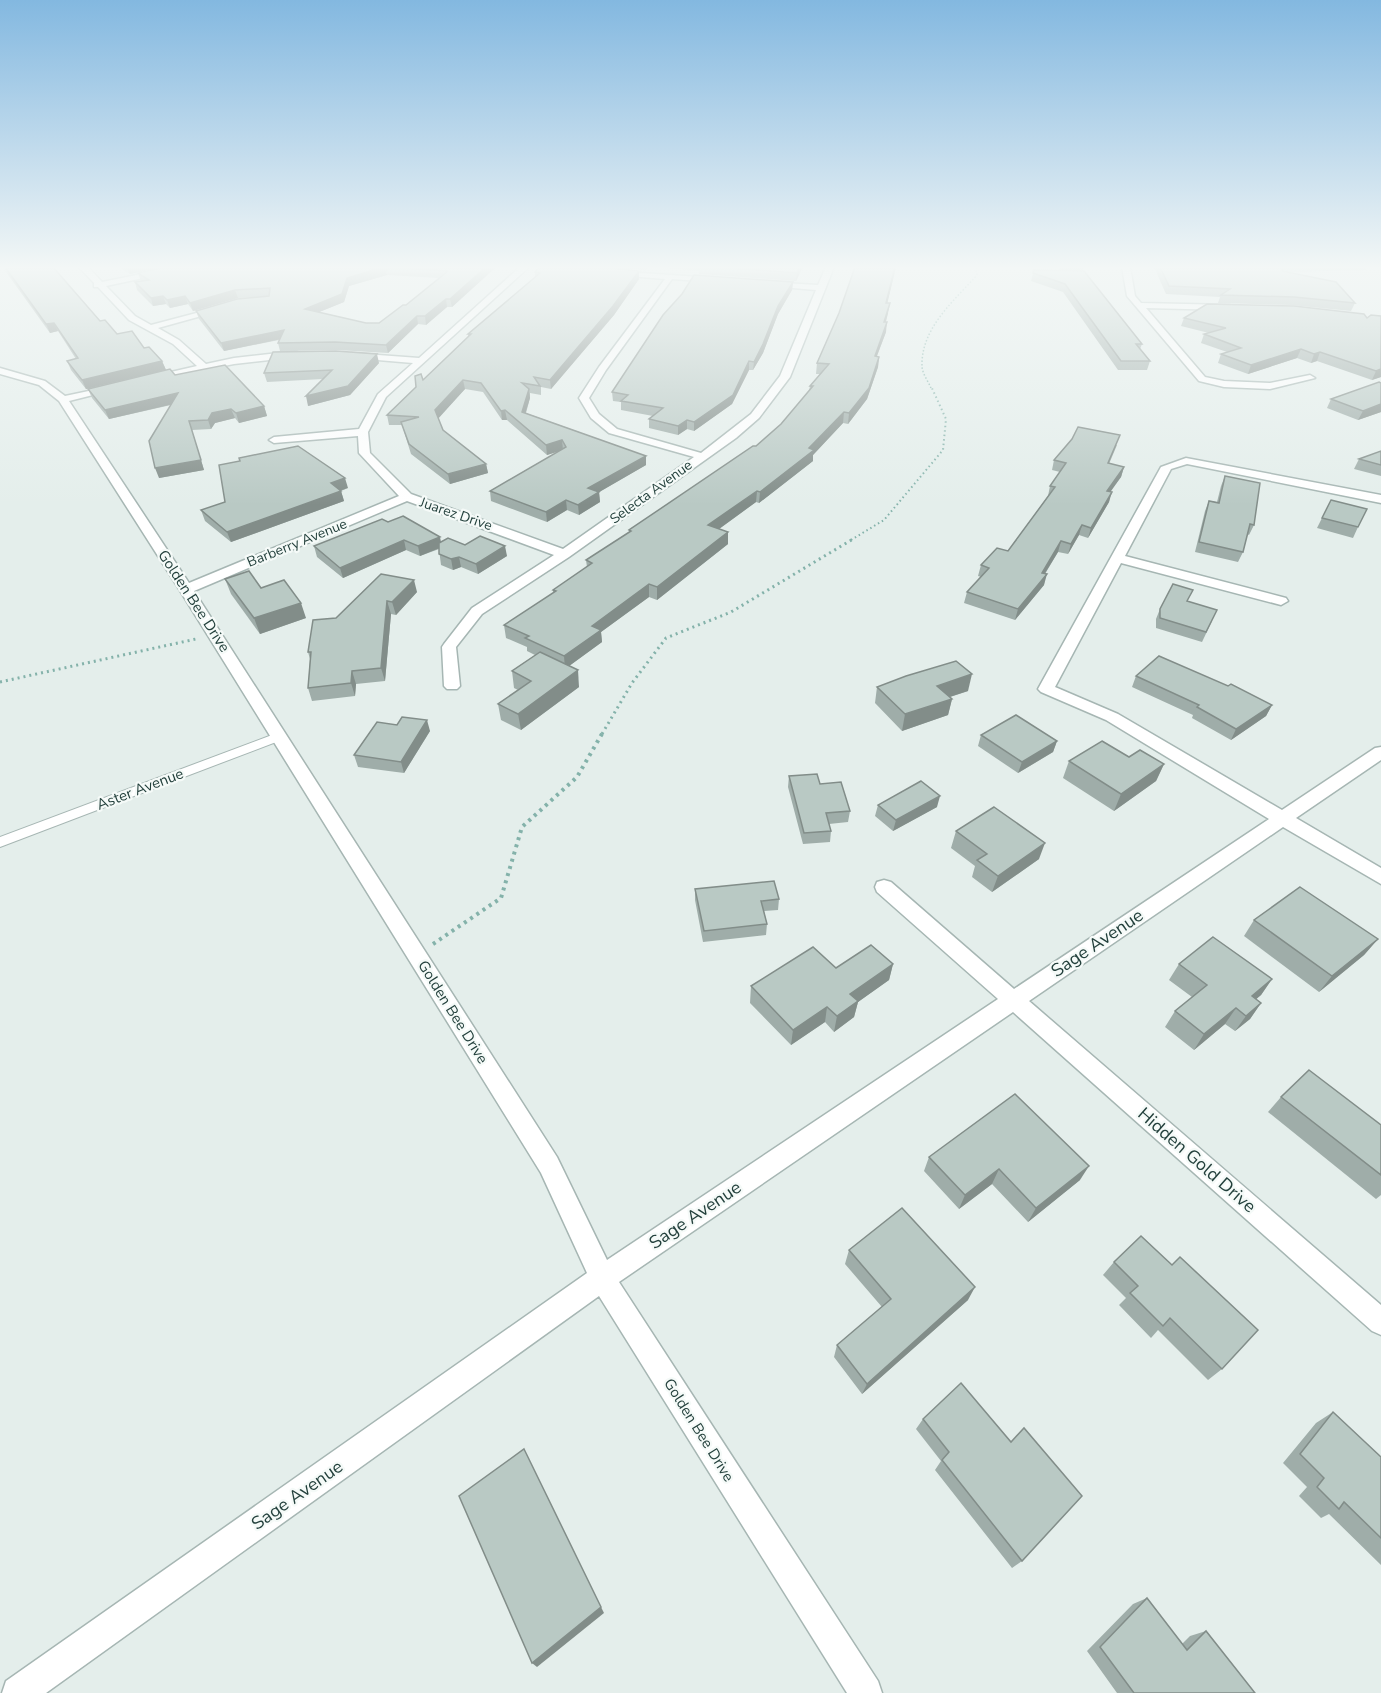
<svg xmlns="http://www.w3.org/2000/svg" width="1381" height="1693" font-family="'Nunito Sans',sans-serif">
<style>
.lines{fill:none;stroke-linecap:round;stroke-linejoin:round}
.lane-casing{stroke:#a6b6b3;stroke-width:2}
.street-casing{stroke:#a6b6b3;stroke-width:3}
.path-far3{stroke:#84b2aa;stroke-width:1.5;stroke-dasharray:1.5 2;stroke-linecap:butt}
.path-far2{stroke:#84b2aa;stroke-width:2;stroke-dasharray:1.5 3;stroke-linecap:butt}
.path-far1{stroke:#84b2aa;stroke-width:3;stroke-dasharray:2 4;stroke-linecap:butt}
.path{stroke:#84b2aa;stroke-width:4;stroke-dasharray:3 4.5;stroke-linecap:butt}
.lane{fill:#fff;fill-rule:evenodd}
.street{fill:#fff;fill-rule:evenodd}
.wall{fill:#9fada9;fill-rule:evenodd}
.shaded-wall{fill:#828d89}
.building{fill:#b9c9c4;stroke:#828d89;stroke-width:1.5}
.labels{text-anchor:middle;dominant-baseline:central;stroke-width:4.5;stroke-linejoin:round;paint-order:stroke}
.far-street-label{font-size:14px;fill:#23403c;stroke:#f5faf8}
.street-label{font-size:15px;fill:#23403c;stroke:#f5faf8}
.near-street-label{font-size:18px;fill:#23403c;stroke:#f5faf8}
</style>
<rect width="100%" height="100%" fill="#e4eeeb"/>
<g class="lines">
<defs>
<polygon id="lane" points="280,732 284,733 286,736 284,739 0,847 0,837"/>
<g id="street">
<polygon points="79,267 88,267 102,282 176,267 195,267 106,286 135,316 151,325 223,306 223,310 158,328 179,340 206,364 234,358 296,351 301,354 296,357 234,364 149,381 149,377 197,366 173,344 129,320 98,287 94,287 94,283"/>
<polygon points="520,267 529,267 386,397 368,432 370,453 411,494 563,549 694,457 609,433 591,418 579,398 599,367 665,279 616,275 612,273 613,271 714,278 718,280 714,282 672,279 606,370 589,398 599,414 617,429 701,453 751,414 780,376 816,290 769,286 766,286 766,282 818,285 826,267 834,267 790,377 759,418 736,438 569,557 482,614 456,647 460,686 457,689 447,689 444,686 442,647 444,644 472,608 554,555 407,501 194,591 557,1157 607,1260 998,999 877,892 875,887 877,882 884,880 891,882 1014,989 1269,819 1106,720 1041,692 1038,689 1161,467 1186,458 1381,495 1381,503 1187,464 1171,469 1125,556 1286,598 1288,601 1281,605 1121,563 1055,687 1118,714 1282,810 1375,748 1381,747 1381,760 1296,818 1381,868 1381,884 1283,827 1029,1001 1381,1305 1381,1335 1372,1331 1013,1012 619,1282 878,1681 882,1693 847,1693 599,1296 46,1693 2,1693 6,1681 587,1273 541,1173 179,589 59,401 39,385 0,374 0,368 45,381 65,396 117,385 117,389 69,401 189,583 399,496 359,453 358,436 274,443 269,440 274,437 359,429 378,394 413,363 354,358 351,357 351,353 419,358"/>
<polygon points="1122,267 1130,267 1135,296 1141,303 1230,305 1231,307 1227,310 1146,308 1205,377 1224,381 1270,383 1310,375 1315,378 1270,389 1224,387 1199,381 1127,296"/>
</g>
</defs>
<use href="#lane" class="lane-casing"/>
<use href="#street" class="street-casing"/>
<path class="path-far3" d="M931,388C928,381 922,373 922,366C921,328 954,301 977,275L976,267"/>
<polyline class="path-far2" points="851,540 884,520 943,450 946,419 931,386"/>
<g class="path-far1">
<polyline points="0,682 196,639"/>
<polyline points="602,734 632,683 666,638 731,612 853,539"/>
</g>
<polyline class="path" points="433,944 501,898 522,827 577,777 603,732"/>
<use href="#lane" class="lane"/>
<use href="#street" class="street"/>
</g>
<g class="wall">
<polygon points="4,267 53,267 100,321 117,334 144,348 162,361 166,370 86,389 71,370 67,361 76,359 58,331 50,333 6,272"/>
<polygon points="119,267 162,267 130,274"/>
<path d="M165,267H496L452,307H447L426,325L418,324L388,353L337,350L280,351L278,343L279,340L224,351L199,319L196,311L263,297L238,298L193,311L188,304L170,308L166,304L153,306L137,290L135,282L141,281L138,273ZM387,275L439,278L406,305L379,323H366L319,312L344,302L349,286Z"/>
<polygon points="603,267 647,267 646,270"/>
<polygon points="655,267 803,267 796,281 699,274 699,271"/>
<polygon points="855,267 896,267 887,303 888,313 886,322 886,332 877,356 879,357 878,367 867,399 848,424 843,423 813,455 813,461 759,503 756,502 719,529 728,544 657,600 649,597 601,632 602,642 569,666 579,687 521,730 501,720 498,704 518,690 514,688 512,671 535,655 527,651 527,647 506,638 504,625 553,593 553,590 587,567 586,560 629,532 629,530 756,446 781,424 809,391 810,386 820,374 816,374 817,363 839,313"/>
<polygon points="1058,267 1084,267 1083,271 1142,344 1140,349 1150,361 1147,370 1118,370 1063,292 1031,281 1034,270 1060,270"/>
<polygon points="1154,267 1367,267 1366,270 1289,272 1355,303 1351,311 1291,305 1218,303 1220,297 1166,294"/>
<polygon points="535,272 639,279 614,315 551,389 541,387 541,395 530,393 530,398 526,413 646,456 646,465 599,492 600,502 579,515 567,510 547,522 491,501 490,491 559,451 547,455 507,420 502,420 483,392 465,389 438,418 443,430 486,464 488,473 450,484 411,454 402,425 389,425 387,415 468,337 468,334 535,277"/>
<polygon points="793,282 792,290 778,314 763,353 753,370 749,370 732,404 694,431 687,429 678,435 649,428 649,419 653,416 621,410 621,402 613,401 612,392 682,294"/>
<polygon points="1381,316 1381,377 1372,380 1317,361 1311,363 1297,358 1248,374 1218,363 1221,354 1227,352 1201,343 1204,334 1209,333 1181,326 1184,318 1367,318"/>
<polygon points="379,363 350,395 308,406 323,379 267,382 264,373"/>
<polygon points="175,375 264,406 267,416 239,423 235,418 215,423 211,429 192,430 204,470 159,478 171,405 109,419 92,398 88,389"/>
<polygon points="1381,383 1381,412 1358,420 1327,408 1331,399"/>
<polygon points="1117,445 1109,464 1124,467 1121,477 1110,491 1109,502 1088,538 1079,535 1068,554 1058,552 1045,574 1044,585 1015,620 964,603 967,592 981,577 978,576 981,565 1008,551 1048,496 1050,486 1060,472 1052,470 1054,460"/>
<polygon points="1381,451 1381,476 1354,469 1359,459"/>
<polygon points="1225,476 1254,525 1249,535 1247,534 1243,552 1238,562 1195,552 1205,511 1209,501 1217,502 1221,486"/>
<polygon points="348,488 341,491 344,501 231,542 205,521 201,510"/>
<polygon points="1331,500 1358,527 1353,538 1317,528"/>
<polygon points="388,522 441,542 465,545 507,556 478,574 461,567 453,570 441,565 439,549 420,556 406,550 343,578 317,557 314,546"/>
<polygon points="381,574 417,592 396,615 391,614 385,681 356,684 355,696 312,701 308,688 310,659 308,652 336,618"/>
<polygon points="225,579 261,588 306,618 260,634 231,594"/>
<polygon points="1188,602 1212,621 1202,642 1156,628 1156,619 1160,609"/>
<polygon points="1136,676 1272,705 1266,716 1231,740 1192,718 1193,715 1132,687"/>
<polygon points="877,687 968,691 950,697 952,699 948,715 902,731 875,703"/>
<polygon points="397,725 430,731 404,773 358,767 354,755"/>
<polygon points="981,735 1057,741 1053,752 1018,773 978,746"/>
<polygon points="1129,757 1164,764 1156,781 1114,811 1063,778 1069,761"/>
<polygon points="789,776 820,784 850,811 848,822 829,824 831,831 830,842 803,844 788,787"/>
<polygon points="878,805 937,807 893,831 875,816"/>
<polygon points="956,831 1039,859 992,892 972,877 975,866 951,848"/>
<polygon points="695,889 779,899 778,910 764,911 767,924 766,935 703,942 695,900"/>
<polygon points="1254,920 1378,939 1364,955 1319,992 1244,936"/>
<polygon points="893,964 889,980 858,1002 854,1017 834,1032 825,1022 791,1045 750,1003 751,986 836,968"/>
<polygon points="1179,964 1272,979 1261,995 1256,999 1261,1003 1250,1019 1235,1031 1225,1024 1194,1050 1165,1027 1175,1011 1192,997 1169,980"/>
<polygon points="1281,1097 1381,1125 1381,1195 1376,1199 1268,1112"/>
<polygon points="929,1157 1080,1180 1028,1222 992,1184 959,1209 924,1171"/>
<polygon points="849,1250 968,1300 862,1394 834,1357 837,1345 882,1307 845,1264"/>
<polygon points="1114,1262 1222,1369 1208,1380 1158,1330 1151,1338 1119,1305 1126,1298 1103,1275"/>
<polygon points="1333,1412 1381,1457 1381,1565 1329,1514 1321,1518 1299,1496 1307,1487 1283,1463 1316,1423"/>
<polygon points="923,1419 1011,1442 1022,1561 1012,1568 935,1470 941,1461 916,1429"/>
<polygon points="1147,1598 1182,1644 1190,1636 1206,1631 1255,1693 1117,1693 1087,1651 1133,1604"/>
</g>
<g class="shaded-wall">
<polygon points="127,267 162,267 130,274"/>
<polygon points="383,267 386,267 387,275 349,286 344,302 307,317 305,309 347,278"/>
<polygon points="486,267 496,267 452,307 450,299"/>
<polygon points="800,267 803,267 796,281 797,273"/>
<polygon points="895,267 896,267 885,313 886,303"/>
<polygon points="639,271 639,279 614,315 551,389 550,380"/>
<polygon points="793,282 792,290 778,314 763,353 753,370 754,362 778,306"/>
<polygon points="235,290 238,298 193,311 190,303"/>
<polygon points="163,296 166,304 153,306 151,298"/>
<polygon points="185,296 188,304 170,308 167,300"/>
<polygon points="446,299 447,307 426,325 425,316"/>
<polygon points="890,303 888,313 883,331 884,322"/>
<polygon points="417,316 418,324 388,353 386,345"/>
<polygon points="887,322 886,332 873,366 875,356"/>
<polygon points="54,323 58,331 50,333 46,324"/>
<polygon points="284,330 286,338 224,351 221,343"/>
<polygon points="1301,349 1297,358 1248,374 1251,365"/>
<polygon points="1320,352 1317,361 1311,363 1314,354"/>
<polygon points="377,354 379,363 350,395 308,406 306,396"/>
<polygon points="879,357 878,367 867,399 848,424 849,413"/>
<polygon points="162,361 166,370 86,389 82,380"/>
<polygon points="749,361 749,370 732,404 694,431 694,422"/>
<polygon points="1381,369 1381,377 1372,380 1376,371"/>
<polygon points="463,380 465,389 437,420 435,410"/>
<polygon points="529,389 530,398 523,421 522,412"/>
<polygon points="178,393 182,402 109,419 105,410"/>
<polygon points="1381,404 1381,412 1358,420 1363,411"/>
<polygon points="264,406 267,416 239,423 236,413"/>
<polygon points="231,409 235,418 215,423 211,429 208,420 212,413"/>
<polygon points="505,410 507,420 502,420 501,411"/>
<polygon points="844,412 843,423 813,455 813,461 759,503 760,492 809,448"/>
<polygon points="687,420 687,429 678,435 678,426"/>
<polygon points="189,421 204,470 159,478 155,468"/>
<polygon points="562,440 563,450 547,455 546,445"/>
<polygon points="646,456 646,465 589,498 588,488"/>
<polygon points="486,464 488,473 450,484 448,474"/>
<polygon points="1124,467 1121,477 1104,501 1107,491"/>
<polygon points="345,478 348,488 333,493 331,483"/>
<polygon points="341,491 344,501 231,542 227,532"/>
<polygon points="757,491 756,502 708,537 708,525"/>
<polygon points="599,492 600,502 579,515 578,505"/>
<polygon points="1112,492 1109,502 1088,538 1091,528"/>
<polygon points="566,500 567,510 547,522 546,512"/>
<polygon points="1082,525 1079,535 1068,554 1071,544"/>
<polygon points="728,532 728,544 657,600 657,587"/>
<polygon points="440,537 442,547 420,556 418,546"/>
<polygon points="404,540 406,550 343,578 340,568"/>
<polygon points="1061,541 1058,552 1039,583 1042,573"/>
<polygon points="505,546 507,556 478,574 476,564"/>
<polygon points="459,557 461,567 453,570 451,559"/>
<polygon points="1047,574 1044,585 1015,620 1018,609"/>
<polygon points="414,580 417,592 396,615 392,602"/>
<polygon points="649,584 649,597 601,632 602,642 565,669 564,656 592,626"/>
<polygon points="387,601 391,614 385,681 381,668"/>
<polygon points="301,603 306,618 260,634 254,618"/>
<polygon points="578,670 579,687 521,730 518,714"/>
<polygon points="352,671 356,684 355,696 351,683"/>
<polygon points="972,674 968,691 934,702 937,686"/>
<polygon points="952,699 948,715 902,731 905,714"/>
<polygon points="1272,705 1266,716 1231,740 1236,729"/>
<polygon points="427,720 430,731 404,773 401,762"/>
<polygon points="1057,741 1053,752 1018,773 1022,762"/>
<polygon points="1164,764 1156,781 1114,811 1121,794"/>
<polygon points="940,796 937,807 893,831 896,820"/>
<polygon points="1045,843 1039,859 992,892 998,876"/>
<polygon points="1378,939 1364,955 1319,992 1332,976"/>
<polygon points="893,964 889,980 858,1002 854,1017 834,1032 837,1016 850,994"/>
<polygon points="1272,979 1261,995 1241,1012 1252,996"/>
<polygon points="1261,1003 1250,1019 1235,1031 1246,1016"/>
<polygon points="827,1007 825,1022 791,1045 793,1030"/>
<polygon points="1236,1008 1225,1024 1194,1050 1204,1034"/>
<polygon points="1089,1166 1080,1180 1028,1222 1036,1208"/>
<polygon points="999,1169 992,1184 959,1209 965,1195"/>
<polygon points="975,1287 968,1300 862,1394 867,1384"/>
<polygon points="601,1607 604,1613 537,1667 532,1663"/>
</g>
<g class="building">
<polygon points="5,267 53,267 100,321 105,320 117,334 132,331 144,348 149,347 162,361 82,380 67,361 78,358 54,323 46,324"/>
<polygon points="165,267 383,267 347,278 342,294 305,309 366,323 379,323 403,305 406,305 448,271 394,267 486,267 450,299 446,299 425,316 417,316 386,345 335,342 278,343 284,330 221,343 196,311 237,299 269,296 270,288 235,290 190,303 185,296 167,300 163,296 151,298 135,282 149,280 138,273"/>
<polygon points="539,267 601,267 639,271 613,306 550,380 534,377 540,386 522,383 529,389 522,412 646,456 588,488 599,492 578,505 566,500 546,512 490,491 566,447 562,440 546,445 505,410 501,411 481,383 463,380 435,410 443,430 486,464 448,474 409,444 401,422 419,417 387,415 416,387 415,376 421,374 423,380 471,334 468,334 540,273 535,272"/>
<polygon points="719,267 800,267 797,273"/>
<polygon points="855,267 895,267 886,303 890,303 884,322 887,322 875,356 879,357 869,388 849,413 844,412 809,448 814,450 760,492 757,491 708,525 728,532 657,587 649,584 592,626 601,630 564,656 525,638 529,636 504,625 556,591 553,590 592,563 586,560 631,531 629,530 753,446 756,446 781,424 813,386 810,386 829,364 817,363 839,313"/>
<polygon points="1160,267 1283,267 1282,271 1336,282 1355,303 1294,297 1221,295 1230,289 1169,286"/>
<polygon points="1034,270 1084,271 1142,344 1136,344 1150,361 1121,361 1065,284 1033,273"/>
<polygon points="694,275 793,282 778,306 763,344 754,362 749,361 733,395 694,422 687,420 678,426 649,419 663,408 621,401 628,395 612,392 663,315 682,294"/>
<polygon points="1207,304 1294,306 1364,314 1367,318 1371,315 1381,316 1381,369 1376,371 1320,352 1314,354 1301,349 1251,365 1221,354 1241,348 1204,334 1226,328 1184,318"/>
<polygon points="336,351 377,354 348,386 306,396 332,370 264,373 273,352"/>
<polygon points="225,365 264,406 236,413 231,409 212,413 208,420 189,421 201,460 155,468 149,441 178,393 105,410 88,389 170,369 175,375"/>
<polygon points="1379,382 1381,383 1381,404 1363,411 1331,399"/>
<polygon points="1078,427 1120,435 1108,463 1124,467 1107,491 1112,492 1091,528 1082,525 1071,544 1061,541 1042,573 1047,574 1018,609 967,592 989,568 981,565 997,548 1008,551 1055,487 1050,486 1066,463 1054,460 1072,439"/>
<polygon points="298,446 345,478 331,483 341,491 227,532 201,510 225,502 219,465 240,461 239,458"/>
<polygon points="1381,451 1381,465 1359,459"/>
<polygon points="1225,476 1260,483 1254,525 1250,524 1243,552 1199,542 1209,501 1219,503"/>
<polygon points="1331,500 1367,509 1358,527 1322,518"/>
<polygon points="403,516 440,537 418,546 404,540 340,568 314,546 382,519 388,522"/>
<polygon points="480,536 505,546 476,564 459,557 451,559 439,554 439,543 448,538 465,545"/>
<polygon points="249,571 261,588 284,580 301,603 254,618 225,579"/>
<polygon points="381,574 414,580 392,602 387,601 381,668 352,671 351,683 308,688 311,652 308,652 313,620 336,618"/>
<polygon points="1173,584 1193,590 1187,601 1217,610 1206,632 1160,618 1160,609"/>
<polygon points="540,652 578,670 518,714 498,704 531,681 512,671"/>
<polygon points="1159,656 1228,686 1231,684 1272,705 1236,729 1197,707 1199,705 1136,676"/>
<polygon points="956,661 972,674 937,686 952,699 905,714 877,687 906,676"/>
<polygon points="1016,715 1057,741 1022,762 981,735"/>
<polygon points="402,717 427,720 401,762 354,755 377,722 397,725"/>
<polygon points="1102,741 1129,757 1140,750 1164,764 1121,794 1069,761"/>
<polygon points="817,774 820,784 841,782 850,811 826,813 831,831 804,833 789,776"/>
<polygon points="921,781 940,796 896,820 878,805"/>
<polygon points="994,807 1045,843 998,876 977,860 987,854 956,831"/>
<polygon points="774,881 779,899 761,901 767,924 704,931 695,889"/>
<polygon points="1300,887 1378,939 1332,976 1254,920"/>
<polygon points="1213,937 1272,979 1252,996 1261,1003 1246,1016 1236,1008 1204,1034 1175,1011 1207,985 1179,964"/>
<polygon points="871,945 893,964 850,994 858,1001 837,1016 827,1007 793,1030 751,986 813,947 836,968"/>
<polygon points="1309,1070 1381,1125 1381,1175 1281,1097"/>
<polygon points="1015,1094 1089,1166 1036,1208 999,1169 965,1195 929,1157"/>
<polygon points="902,1208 975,1287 867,1384 837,1345 891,1299 849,1250"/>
<polygon points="1141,1236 1172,1265 1180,1257 1258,1330 1222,1369 1170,1318 1163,1326 1130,1293 1138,1286 1114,1262"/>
<polygon points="961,1383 1011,1442 1024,1428 1082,1496 1022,1561 942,1460 949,1452 923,1419"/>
<polygon points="1333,1412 1381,1457 1381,1538 1344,1502 1339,1509 1317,1487 1324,1478 1300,1454"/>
<polygon points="524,1449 601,1607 532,1663 459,1496"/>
<polygon points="1147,1598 1187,1650 1206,1631 1255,1693 1134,1693 1100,1647"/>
</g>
<linearGradient id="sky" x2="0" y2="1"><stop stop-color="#83b8e0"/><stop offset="0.53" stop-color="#f3f7f6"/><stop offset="1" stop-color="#f3f7f6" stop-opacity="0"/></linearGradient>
<rect width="1381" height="505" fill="url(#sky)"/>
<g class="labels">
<g class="far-street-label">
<text transform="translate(651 492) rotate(-36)">Selecta Avenue</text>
<text transform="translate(456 514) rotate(19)">Juarez Drive</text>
<text transform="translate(297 543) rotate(-22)">Barberry Avenue</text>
</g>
<g class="street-label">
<text transform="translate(194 601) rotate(57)">Golden Bee Drive</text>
<text transform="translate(140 789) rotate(-21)">Aster Avenue</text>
<text transform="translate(453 1012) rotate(58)">Golden Bee Drive</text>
<text transform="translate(699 1430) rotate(58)">Golden Bee Drive</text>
</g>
<g class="near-street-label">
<text transform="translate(1097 943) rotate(-34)">Sage Avenue</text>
<text transform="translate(1197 1160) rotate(41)">Hidden Gold Drive</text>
<text transform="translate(695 1215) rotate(-34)">Sage Avenue</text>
<text transform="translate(297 1495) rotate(-35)">Sage Avenue</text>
</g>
</g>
</svg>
